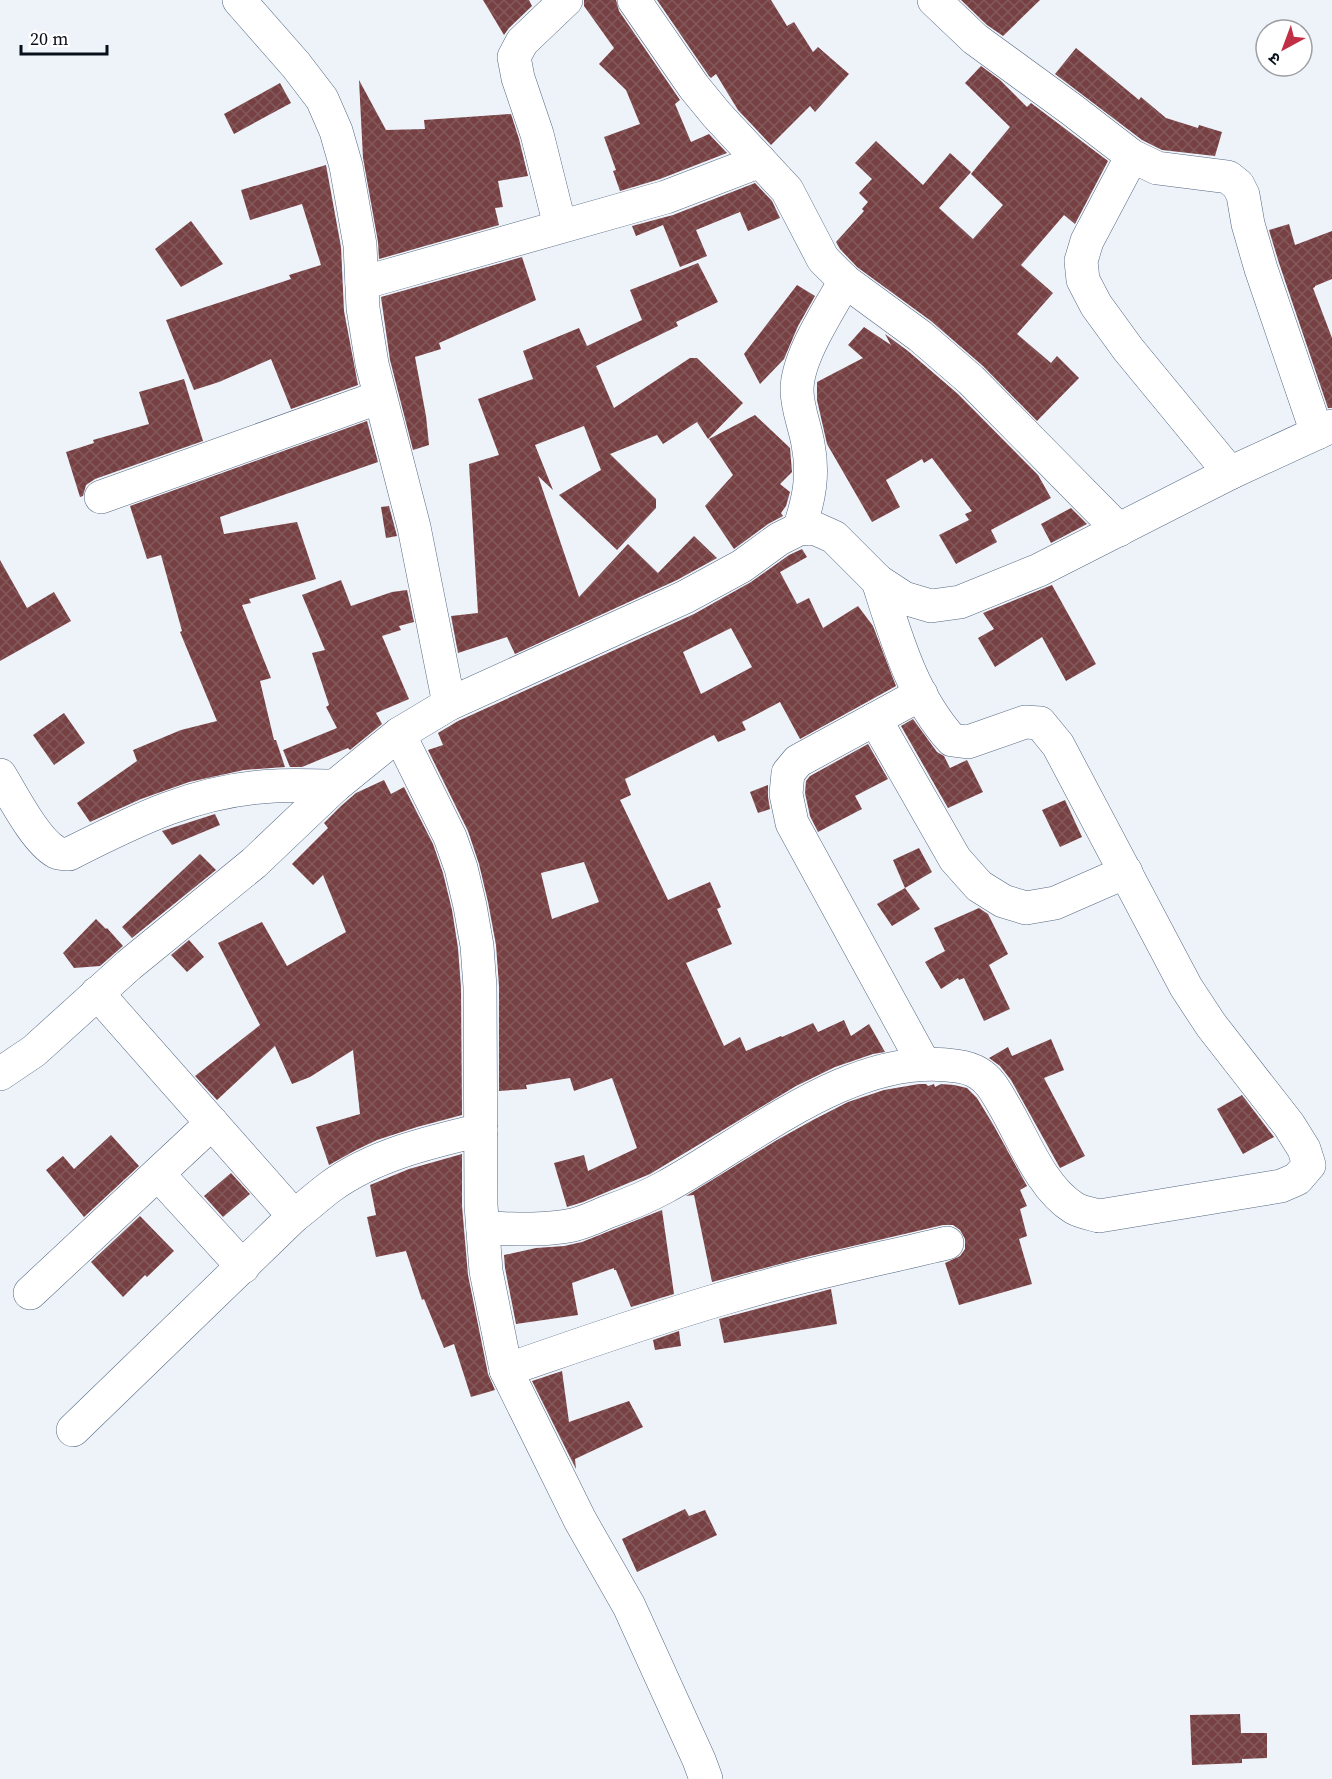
<svg xmlns="http://www.w3.org/2000/svg" width="1332" height="1779" font-family="'Source Serif 4','Noto Sans Devanagari',serif">
<style>
.building{fill:url(#building-cross-hatch);fill-rule:evenodd}
.lines{fill:none;stroke-linecap:round;stroke-linejoin:round}
.minor-casing{stroke:#546883;stroke-width:34}
.minor{stroke:#fff;stroke-width:33}
</style>
<defs>
<pattern id="building-cross-hatch" width="8" height="8" patternUnits="userSpaceOnUse" patternTransform="scale(1.5)"><rect width="8" height="8" fill="#774143"/><path d="M0 0l8 8M0 8l8-8" fill="none" stroke="#83595b"/></pattern>
</defs>
<rect width="100%" height="100%" fill="#eef2f9"/>
<g class="building">
<polygon points="483,0 529,0 532,6 509,28 504,35"/>
<polygon points="584,0 616,0 619,11 680,100 675,104 691,142 709,134 727,153 660,179 620,191 613,171 616,170 604,137 640,124 626,90 599,64 614,48 584,6"/>
<polygon points="657,0 771,0 787,26 794,22 813,52 818,47 849,74 815,112 810,106 771,145 738,110 716,74 711,78 709,76"/>
<polygon points="961,0 1040,0 1003,36 987,25"/>
<polygon points="1076,48 1139,100 1141,97 1166,118 1198,128 1199,125 1222,132 1215,156 1162,150 1142,140 1055,74"/>
<polygon points="981,66 1000,80 1027,107 1031,103 1108,161 1075,224 1064,215 1021,265 1053,293 1017,334 1051,363 1057,356 1079,378 1037,421 983,366 931,321 857,267 840,249 836,242 864,211 862,209 868,202 859,193 872,179 855,163 876,141 923,185 950,153 971,172 939,208 973,239 1003,205 971,174 1010,127 965,83"/>
<polygon points="359,80 386,130 425,129 424,120 511,114 519,139 528,176 498,181 503,207 495,208 499,225 379,259 378,242 363,158"/>
<polygon points="280,83 291,103 234,134 224,114"/>
<polygon points="326,165 341,247 344,311 358,385 291,409 271,359 219,382 194,390 166,320 291,279 289,275 321,265 302,204 250,220 241,190"/>
<polygon points="755,183 772,201 780,218 748,231 740,212 696,230 707,256 680,267 663,225 636,236 632,226 673,215"/>
<polygon points="191,221 223,264 181,287 155,249"/>
<polygon points="1289,224 1295,245 1332,231 1332,279 1315,286 1315,287 1313,288 1332,338 1332,408 1328,408 1279,263 1269,230"/>
<polygon points="522,257 536,300 439,343 441,349 415,357 426,416 429,445 413,450 390,360 381,297"/>
<polygon points="698,263 718,302 676,322 678,326 596,366 614,408 690,358 697,358 743,403 708,439 697,422 663,444 657,435 610,454 656,499 656,508 617,550 559,495 601,470 584,426 535,445 553,490 538,476 579,597 628,544 658,573 694,536 717,558 677,580 515,654 507,637 458,653 451,616 478,613 469,464 499,455 478,399 533,379 523,351 579,328 587,346 642,320 630,290"/>
<polygon points="797,285 815,296 798,326 784,359 760,384 744,354"/>
<polygon points="864,327 891,345 885,334 908,351 958,394 1038,475 1051,498 991,530 997,542 956,564 939,535 969,520 965,514 972,511 932,458 924,463 922,459 886,480 900,507 872,522 827,444 817,400 817,382 863,358 848,345"/>
<polygon points="184,379 203,441 95,479 86,485 83,496 80,497 66,452 94,443 93,440 149,424 139,392"/>
<polygon points="755,415 790,448 792,472 780,484 790,492 786,506 781,513 783,516 768,524 734,549 705,506 733,475 709,439"/>
<polygon points="367,421 378,462 220,517 224,534 297,522 316,579 249,599 251,603 242,605 271,678 260,681 274,740 276,740 285,767 244,770 189,782 141,799 90,822 77,803 137,761 133,750 181,730 217,721 180,632 182,631 161,555 147,559 130,506"/>
<polygon points="389,506 397,536 386,538 381,507"/>
<polygon points="1071,508 1087,524 1051,543 1041,524"/>
<path d="M802,549L807,557L780,572L797,604L809,598L823,628L858,606L873,626L896,686L800,739L780,702L742,722L746,730L718,742L714,735L625,779L631,795L620,800L668,900L710,882L721,907L717,909L732,944L686,963L724,1046L740,1037L746,1051L781,1036L782,1037L813,1023L818,1032L844,1020L851,1036L869,1024L885,1052L873,1054L835,1067L796,1086L650,1174L583,1202L567,1207L554,1163L584,1155L588,1171L637,1148L612,1078L574,1091L570,1078L526,1085L527,1089L499,1091V986L496,945L488,902L479,864L468,831L428,750L443,745L438,733L458,721L694,614L751,582L789,555ZM731,628L752,667L701,694L683,652ZM584,862L599,902L552,919L541,873Z"/>
<polygon points="0,560 27,608 54,592 71,621 0,661"/>
<polygon points="341,580 351,606 392,592 407,590 414,622 399,626 401,630 382,636 409,699 376,713 382,724 350,750 348,748 302,767 290,767 283,750 337,728 326,707 329,705 312,653 325,650 302,595"/>
<polygon points="1052,585 1096,664 1066,681 1042,637 995,667 978,638 994,629 983,613"/>
<polygon points="64,713 85,743 54,765 33,735"/>
<polygon points="913,719 937,752 944,756 950,768 967,760 983,792 948,808 901,726"/>
<polygon points="868,744 888,779 855,796 862,809 818,832 810,816 805,793 806,781 810,776"/>
<polygon points="384,780 391,794 404,787 433,844 443,873 452,910 458,948 461,988 462,1115 417,1127 377,1140 356,1150 329,1165 316,1127 360,1114 353,1050 310,1077 292,1084 275,1046 217,1100 195,1076 260,1025 218,943 262,922 287,966 346,932 323,875 313,885 292,864 328,828 324,823 341,806 356,793"/>
<polygon points="768,785 768,797 770,809 758,813 750,792"/>
<polygon points="1065,800 1082,837 1060,847 1042,810"/>
<polygon points="215,814 220,825 172,845 162,831"/>
<polygon points="919,848 932,872 905,888 893,860"/>
<polygon points="200,854 216,870 132,938 122,927"/>
<polygon points="905,888 920,909 892,926 877,904"/>
<polygon points="979,908 988,914 1008,954 989,965 1010,1009 984,1021 964,978 959,980 958,978 941,989 925,962 945,951 934,928"/>
<polygon points="96,919 106,929 107,928 123,946 100,966 74,968 63,953"/>
<polygon points="189,940 204,957 187,972 171,955"/>
<polygon points="1051,1039 1064,1070 1044,1078 1085,1156 1060,1168 1011,1080 1000,1066 989,1058 1008,1047 1012,1056"/>
<polygon points="919,1084 926,1084 928,1086 934,1084 935,1087 941,1084 954,1085 967,1088 977,1098 994,1126 1027,1186 1020,1190 1027,1206 1020,1209 1027,1236 1019,1239 1032,1284 959,1305 945,1263 960,1256 965,1249 965,1239 960,1230 953,1225 943,1225 810,1256 712,1282 694,1195 686,1196 777,1140 813,1120 848,1102 884,1090"/>
<polygon points="1242,1095 1274,1137 1243,1154 1217,1109"/>
<polygon points="111,1135 139,1166 84,1217 46,1170 63,1156 74,1169"/>
<polygon points="462,1154 462,1206 468,1275 488,1374 495,1390 471,1397 454,1344 444,1348 424,1299 422,1300 406,1251 376,1257 367,1217 376,1215 370,1185 409,1169"/>
<polygon points="231,1173 250,1194 223,1217 204,1196"/>
<polygon points="662,1210 674,1294 631,1307 616,1270 614,1270 614,1268 572,1283 578,1315 516,1324 505,1268 504,1255 536,1248 564,1246 582,1242"/>
<polygon points="140,1216 174,1251 147,1277 145,1275 123,1297 91,1262"/>
<polygon points="831,1289 837,1324 724,1343 719,1319"/>
<polygon points="679,1331 681,1346 655,1350 653,1340"/>
<polygon points="562,1371 569,1422 629,1401 643,1427 575,1459 576,1469 532,1381"/>
<polygon points="685,1509 689,1516 705,1510 717,1535 637,1572 622,1539"/>
<polygon points="1240,1714 1241,1733 1267,1733 1267,1758 1242,1759 1242,1763 1192,1765 1190,1715"/>
</g>
<g class="lines">
<defs>
<g id="minor">
<polyline points="239,0 296,65 322,99 336,131 346,166 360,245 363,308 372,364 414,527 449,704"/>
<polyline points="634,0 694,87 717,115 787,190 823,259 845,281 920,336 971,380 1119,530"/>
<polyline points="934,0 975,39 1071,109 1132,156 1157,168 1228,177 1238,185 1243,195 1248,224 1261,269 1317,433"/>
<polyline points="1132,156 1087,241 1081,261 1083,280 1096,305 1128,349 1230,473"/>
<polyline points="560,226 537,134 518,78 514,57 522,42 566,0"/>
<polyline points="362,283 666,197 760,161"/>
<polyline points="101,497 380,397"/>
<path d="M799,529C809,500 814,475 808,444C805,426 797,408 797,390C797,357 829,310 845,281"/>
<polyline points="921,694 798,761 788,773 786,794 792,823 924,1064"/>
<polyline points="875,719 955,859 979,886 1003,901 1026,908 1055,903 1126,872"/>
<polyline points="399,734 450,837 461,868 470,906 477,946 480,987 481,1205 486,1271 506,1370 580,1520 629,1606 699,1760 706,1779"/>
<path d="M0,775C13,796 35,840 56,852C60,854 65,854 69,854C136,820 198,789 275,786C295,785 315,786 335,786"/>
<polyline points="97,993 294,1216"/>
<polyline points="0,1074 34,1051 129,965 254,863 335,786 399,734 449,704 685,597 742,566 779,539 799,529 814,528 834,537 878,581 904,598 931,606 960,602 1039,570 1230,473 1332,426"/>
<polyline points="158,1174 243,1267"/>
<path d="M483,1228C513,1229 543,1231 573,1225C585,1222 596,1217 607,1212C627,1205 647,1197 665,1187C750,1141 853,1050 956,1066C963,1067 972,1069 978,1073C990,1080 996,1092 1003,1104C1023,1137 1040,1187 1074,1208C1081,1212 1091,1214 1099,1216L1281,1186L1297,1179L1309,1165L1304,1149L1289,1125L1211,1025L1186,987L1058,745L1040,723L1025,722L968,742L952,740C912,696 896,637 878,581"/>
<polyline points="30,1293 212,1123"/>
<path d="M506,1370C582,1344 657,1317 735,1295C805,1274 876,1260 947,1243"/>
<path d="M73,1430L294,1216C306,1207 318,1196 330,1187C374,1155 430,1142 481,1130"/>
</g>
</defs>
<use href="#minor" class="minor-casing"/>
<use href="#minor" class="minor"/>
</g>
<g transform="translate(1284 48) rotate(221)"><circle r="28" fill="#ffffff" stroke="#9d9fa4" stroke-width="1.5"/>
<path d="M0-4.5L10 22L0 15L-10 22Z" fill="#c02f43"/>
<text y="-9" font-size="16" font-weight="bold" text-anchor="middle" fill="#09101b">उ</text>
</g>
<path d="M21 45v9h86v-9" fill="none" stroke="#09101b" stroke-width="3"/>
<text x="30" y="45" font-size="18" fill="#09101b" stroke="#ffffff" stroke-width="4.5" paint-order="stroke">20 m</text>
</svg>
